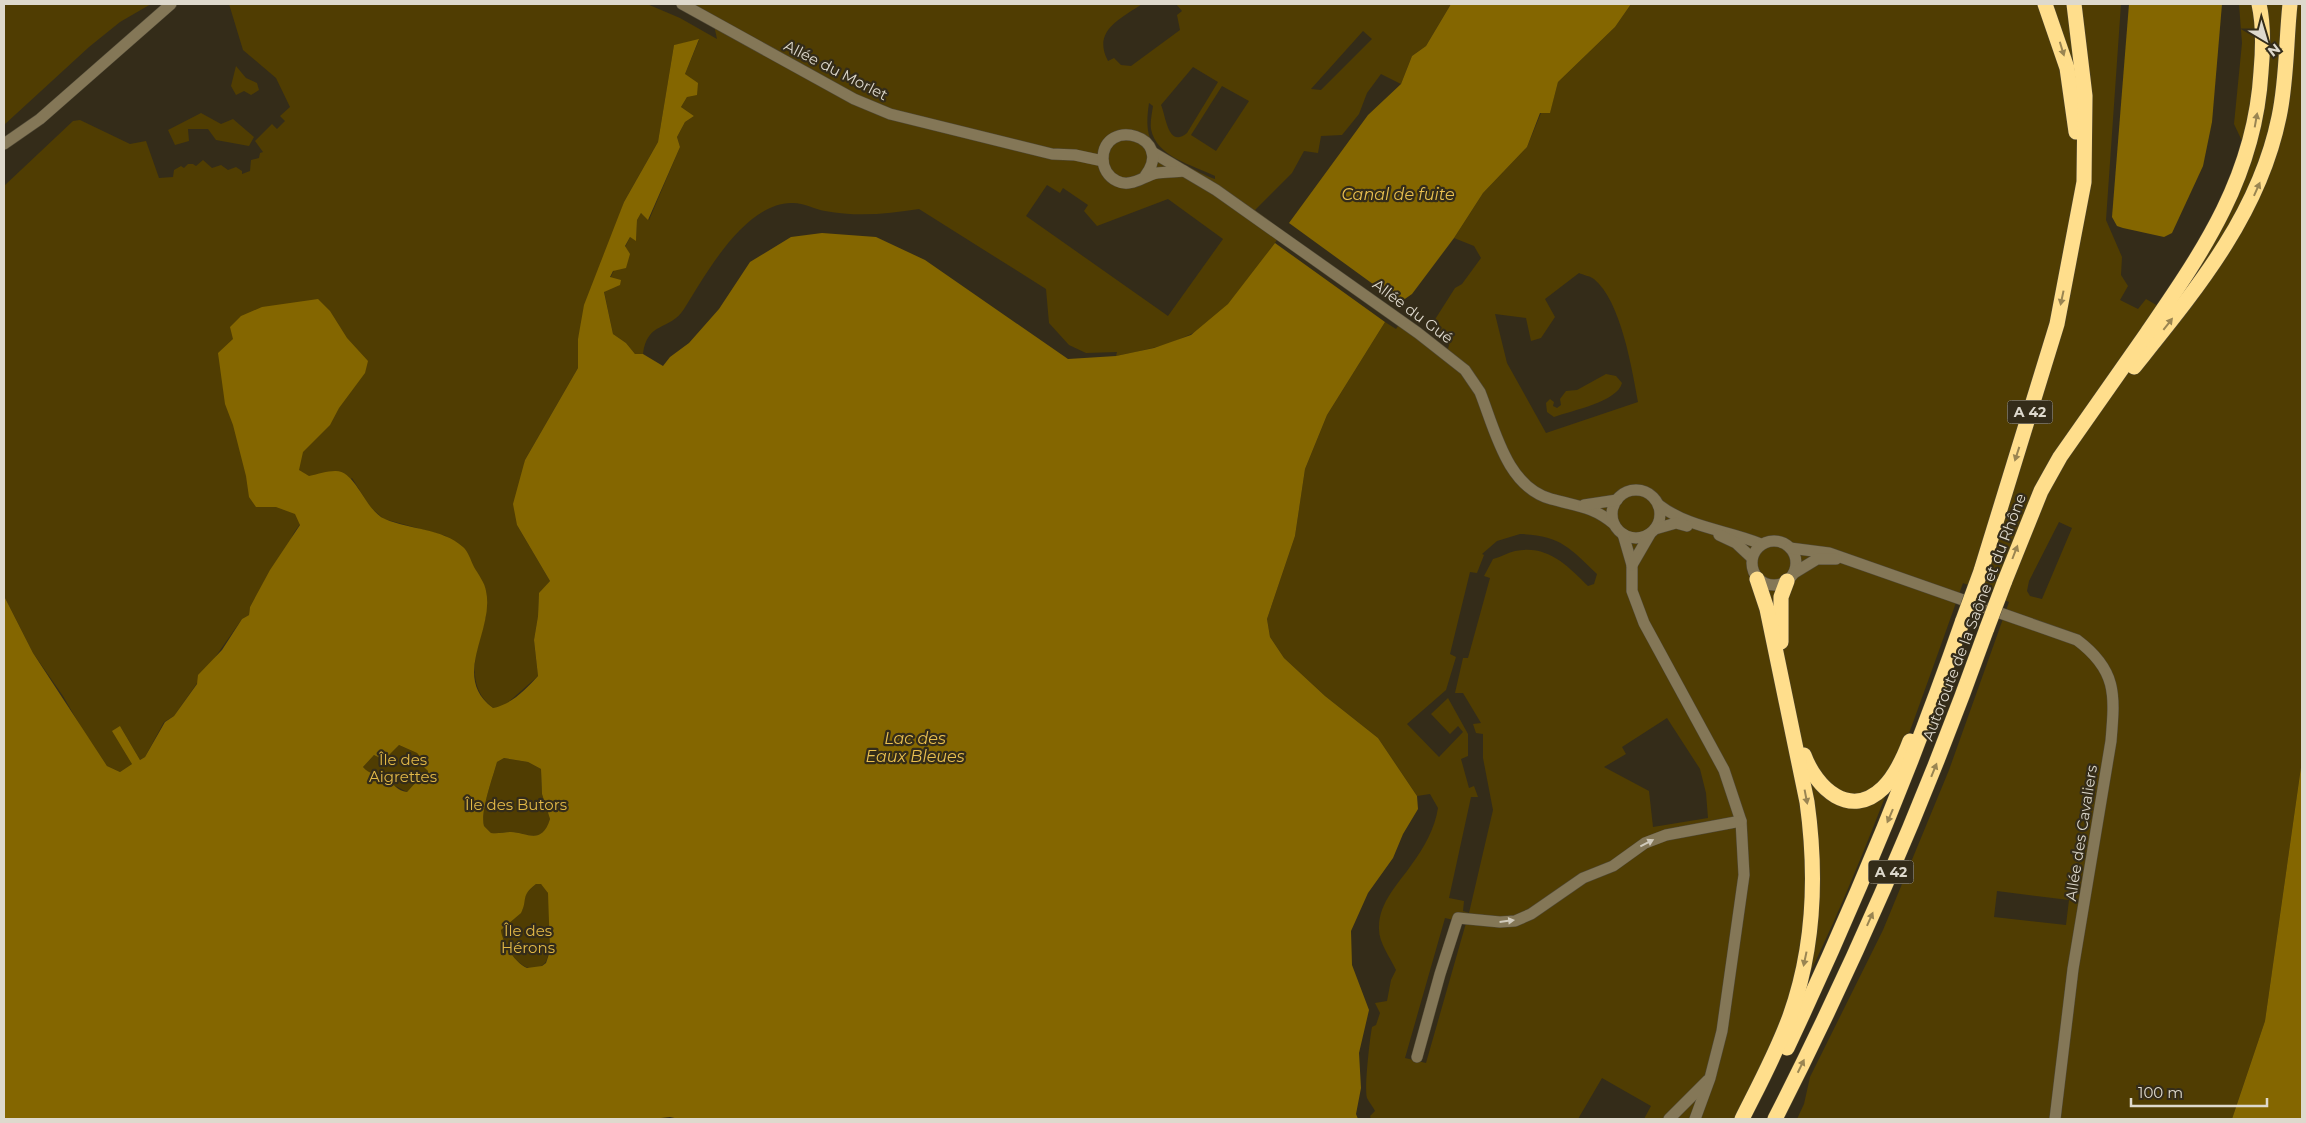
<svg xmlns="http://www.w3.org/2000/svg" width="2306" height="1123" font-family="Montserrat,sans-serif">
<style>
.green{fill:#503d02;fill-rule:evenodd}
.water{fill:#846600;fill-rule:evenodd}
.lines{fill:none;stroke-linecap:round;stroke-linejoin:round}
.minor-casing{stroke:#4f4836;stroke-width:12}
.highway-casing{stroke:#4f4836;stroke-width:16}
.minor{stroke:#847757;stroke-width:11}
.highway{stroke:#ffde8c;stroke-width:15}
.highway-bridge-casing{stroke:#4f4836;stroke-width:16;stroke-linecap:butt}
.highway-bridge{stroke:#ffde8c;stroke-width:15}
.oneway{fill:#9a8552}
.oneway2{fill:#d0cabb}
.labels{text-anchor:middle;dominant-baseline:central;stroke-width:4.5;stroke-linejoin:round;paint-order:stroke}
.shield{fill:#342c19;stroke:#aba597;stroke-width:1}
.shield-label{font-size:14px;font-weight:bold;fill:#ded9cd}
.street-label{font-size:15px;fill:#ded9cd;stroke:#342c19}
.park-label{font-size:15px;fill:#e3b947;stroke:#342c19}
.water-label{font-size:16px;font-style:italic;fill:#ebc150;stroke:#342c19}
</style>
<rect width="100%" height="100%" fill="#342c19"/>
<g class="green">
<polygon points="4,4 151,4 120,22 89,47 4,125"/>
<path d="M229,4H647L680,18L717,39L712,16L687,4H1142C1120,19 1092,31 1108,61L1114,58L1121,65L1131,66L1180,30L1177,15L1182,11L1176,4H1451L1426,46L1412,56L1401,84L1381,74L1367,93L1359,114L1342,135L1321,136L1318,153L1304,151L1292,173L1255,210L1283,231C1262,262 1224,320 1189,335C1167,346 1141,351 1116,356L1117,352L1086,353L1069,345L1049,323L1046,289L919,209C888,214 857,217 825,211C814,209 802,202 791,203C744,204 706,274 684,309C670,331 647,321 643,354H635L626,343L613,334L604,291L630,237L636,240L637,220L641,213L649,220L680,147L677,137L685,122L694,116L681,107L687,97L685,74L699,40L674,45L658,142L624,202L578,339V368L525,460L517,525L550,581L539,594L538,616L534,640L538,676L504,706L493,708C462,684 478,647 486,616L446,536L384,519L370,507L352,478C337,491 293,523 291,541L250,607L249,615L242,619L174,716L164,722L145,757L140,760L120,726L132,764L120,772L107,766L82,729L63,696L33,653L4,596V186L73,121L80,120L130,144L146,141L159,178L173,177L174,170L181,166L184,168L188,164H193L196,166L203,160L212,168L221,165L228,170L236,167L242,171V174L250,171L251,160L259,158L260,153L263,152L255,141L272,124L277,129L285,121L280,116L290,107L276,78L243,50ZM1363,31L1372,39L1321,90L1311,89ZM1193,67L1218,82L1187,133C1168,149 1166,116 1161,105ZM1222,86L1249,101L1216,151L1191,135ZM1149,103L1153,106C1152,113 1150,122 1151,129C1156,157 1193,165 1215,176V179C1205,176 1196,170 1187,166C1153,150 1143,143 1149,103ZM1047,185L1060,193L1063,188L1088,205L1084,211L1097,226L1168,199L1223,239L1168,316L1026,216Z"/>
<path d="M1631,4H2121L2106,220L2122,257L2121,275L2128,286L2120,300L2138,309L2146,299L2158,306L2195,249L2218,205L2243,143L2234,124L2242,43L2239,4H2302V760L2265,1021L2232,1119H1797L1804,1104L1810,1077L1883,930L1949,770L2009,602L1963,583C1926,687 1890,790 1847,891C1814,969 1775,1044 1737,1119H1644L1651,1106L1602,1078L1578,1119H1371L1370,1116L1375,1111C1373,1107 1369,1102 1367,1098C1364,1090 1370,1037 1372,1027L1376,1025L1380,1013L1375,1003L1387,1001L1391,980L1396,970C1390,957 1378,942 1379,927C1379,902 1399,883 1412,864C1424,848 1435,828 1438,808L1430,794L1417,796L1378,738L1325,696L1284,658L1270,637L1267,619L1295,536L1305,469L1327,415L1385,322L1396,329L1404,317L1448,349L1449,345L1434,321L1455,288L1462,284L1481,258L1474,246L1454,238L1483,193L1527,147L1541,113L1550,112L1558,82L1615,27ZM1579,273C1583,275 1590,276 1594,279C1621,301 1632,369 1638,402L1546,433L1507,363L1495,314L1526,318L1531,341L1541,338L1555,317L1545,299ZM2059,522L2072,528L2042,599L2030,596L2027,591L2029,581ZM1520,534C1560,535 1570,548 1597,574L1594,584L1588,586C1567,565 1547,544 1515,551C1507,553 1501,557 1493,559L1484,576L1490,578L1468,658H1463L1455,693H1463L1481,723L1473,724L1476,733L1483,734V758L1493,810L1469,913L1463,911L1464,901L1449,898L1471,797H1478L1474,786L1469,788L1461,759L1468,756V734L1448,698L1431,714L1450,734L1458,726L1463,732L1439,757L1407,724L1446,690L1456,657L1450,654L1470,572L1477,573L1484,555L1482,554L1497,541ZM1667,718L1700,769L1706,793L1708,818L1653,827L1649,791L1604,767L1626,754L1622,747ZM1997,891L2069,900L2066,925L1994,917ZM1445,918L1466,923L1426,1063L1405,1058Z"/>
<polygon points="236,66 246,78 257,83 259,90 251,95 244,91 236,95 231,86"/>
<polygon points="201,113 221,124 233,119 254,137 249,146 216,140 208,129 188,129 189,141 175,145 168,130"/>
<path d="M1606,374L1616,376L1622,383C1617,402 1573,410 1554,417L1547,412L1546,403L1550,399L1554,402L1553,406L1557,408L1561,405L1560,399L1566,391L1577,390Z"/>
<polygon points="399,745 417,753 422,759 421,763 428,771 425,780 417,781 407,792 368,772 363,767 374,755 384,760"/>
<path d="M504,758L528,762L541,769L542,794L550,819C543,845 528,833 511,832C504,832 498,834 491,833L484,826C480,812 493,777 497,762Z"/>
<path d="M536,884H541C543,886 547,890 548,893C551,903 552,956 545,963C527,983 502,946 501,930L523,909C523,897 526,892 536,884Z"/>
</g>
<g class="water">
<polygon points="1451,4 1631,4 1615,27 1558,82 1550,113 1540,113 1527,147 1483,193 1454,238 1412,294 1399,303 1289,223 1368,115 1401,84 1412,56 1426,46"/>
<polygon points="2129,4 2222,4 2212,122 2203,166 2172,233 2164,237 2123,228 2117,226 2112,217"/>
<path d="M699,39L685,74L698,83L697,95L687,97L681,107L694,116L685,122L677,137L680,147L648,220L641,213L637,220L636,241L630,237L625,246L630,254L626,268L613,271L610,277L621,280L620,285L604,292L613,334L626,343L635,354H643L663,366L670,357L689,343L719,309L750,262L791,237L822,233L876,237L925,260L1068,359L1116,356L1154,348L1191,335L1228,304L1275,243L1385,322L1327,415L1305,469L1295,536L1267,619L1270,637L1284,658L1325,696L1378,738L1417,796L1418,809L1403,834L1393,858L1368,893L1351,931L1352,965L1369,1010L1359,1053L1361,1088L1356,1114L1358,1119H679L670,1117L652,1119H4V596L33,653L107,766L120,772L132,764L112,731L120,726L140,760L145,757L165,722L174,716L197,684L198,675L222,650L242,619L249,615L250,607L270,570L300,525L295,514L276,507H256L249,497L246,476L233,425L225,404L218,353L233,339L230,327L241,316L262,307L318,299L330,311L347,338L368,361L365,373L339,408L330,425L303,452L299,470L309,476C318,474 327,471 335,471C356,470 365,511 385,519C410,530 442,528 463,547C468,551 471,561 474,567C478,574 485,583 486,591C495,631 450,676 493,708C512,704 525,690 538,676L534,640L538,616L539,593L550,581L517,525L513,504L525,460L578,368V339L584,305L624,202L658,142L674,45ZM399,745L417,753L422,759L421,764L428,771L426,780L417,781L407,792C397,791 394,784 387,779C379,774 369,775 363,767L374,755L384,760ZM504,758L528,762L541,769L542,794L550,819C542,845 528,833 511,832C505,832 498,834 491,833L484,826C480,812 493,777 497,762ZM536,884H541L548,893L550,951L546,963L542,966L527,968C515,963 502,942 501,930L521,913C528,900 520,896 536,884Z"/>
<polygon points="2302,760 2302,1119 2232,1119 2265,1021"/>
</g>
<g class="lines">
<defs>
<g id="minor">
<polyline points="682,4 854,99 890,114 1052,154 1075,155 1103,161"/>
<polyline points="4,144 40,119 171,4"/>
<path d="M1152,152L1216,190L1418,333L1465,370L1480,392C1495,430 1507,487 1551,499C1576,506 1593,506 1614,524"/>
<path d="M1145,176C1176,136 1103,116 1103,159C1103,168 1108,177 1117,181C1131,188 1143,176 1157,173C1166,172 1175,172 1184,171"/>
<circle cx="1636" cy="514" r="24"/>
<polyline points="1584,505 1617,500"/>
<path d="M1659,505C1689,528 1727,530 1761,544"/>
<polyline points="1655,529 1676,523 1687,526"/>
<polyline points="1623,534 1632,565 1632,591 1644,623 1724,770 1741,821 1744,875 1722,1031 1710,1078 1695,1119"/>
<polyline points="1719,535 1736,543 1752,558"/>
<circle cx="1774" cy="563" r="22"/>
<path d="M1790,548L1829,553L2077,640C2117,670 2115,694 2111,741L2073,969L2055,1119"/>
<polyline points="1632,565 1650,534"/>
<polyline points="1794,573 1817,559 1836,559"/>
<polyline points="1417,1057 1440,974 1458,918 1500,922 1515,921 1531,914 1583,878 1613,866 1645,843 1666,835 1741,821"/>
<polyline points="1669,1119 1708,1080"/>
</g>
<g id="highway">
<polyline points="2045,4 2067,68 2076,132"/>
<path d="M2134,367C2195,291 2259,215 2279,117C2287,80 2286,41 2290,4"/>
<polyline points="1981,571 2057,324 2084,182 2085,96 2074,4"/>
<path d="M2004,583L2041,491L2060,457C2089,416 2118,374 2147,333C2204,250 2255,176 2261,72C2263,50 2264,26 2259,4"/>
<polyline points="1781,642 1781,597 1787,581"/>
<path d="M1804,755C1816,788 1850,820 1883,788C1895,776 1904,757 1910,741"/>
<path d="M1787,1048C1853,908 1912,766 1963,620"/>
<path d="M1742,1119C1759,1085 1777,1052 1790,1016C1815,946 1817,874 1807,802L1767,609L1757,579"/>
<path d="M1775,1119C1856,960 1927,796 1987,628"/>
</g>
</defs>
<use href="#minor" class="minor-casing"/>
<use href="#highway" class="highway-casing"/>
<use href="#minor" class="minor"/>
<use href="#highway" class="highway"/>
<defs>
<g id="highway-bridge">
<polyline points="1963,620 1981,571"/>
<polyline points="1987,628 2004,583"/>
</g>
</defs>
<use href="#highway-bridge" class="highway-bridge-casing"/>
<use href="#highway-bridge" class="highway-bridge"/>
</g>
<defs><path id="oneway-solid" d="M-6-.8H1V-3.2L6.5 0L1 3.2V.8H-6Z" transform="scale(1.25)"/></defs>
<g class="oneway">
<use href="#oneway-solid" transform="translate(2062 49) rotate(73)"/>
<use href="#oneway-solid" transform="translate(2256 120) rotate(-80)"/>
<use href="#oneway-solid" transform="translate(2257 189) rotate(-66)"/>
<use href="#oneway-solid" transform="translate(2062 298) rotate(102)"/>
<use href="#oneway-solid" transform="translate(2168 324) rotate(-52)"/>
<use href="#oneway-solid" transform="translate(2017 454) rotate(108)"/>
<use href="#oneway-solid" transform="translate(2015 552) rotate(-69)"/>
<use href="#oneway-solid" transform="translate(1934 770) rotate(-68)"/>
<use href="#oneway-solid" transform="translate(1806 797) rotate(79)"/>
<use href="#oneway-solid" transform="translate(1890 816) rotate(113)"/>
<use href="#oneway-solid" transform="translate(1870 919) rotate(-66)"/>
<use href="#oneway-solid" transform="translate(1805 959) rotate(102)"/>
<use href="#oneway-solid" transform="translate(1801 1066) rotate(-64)"/>
</g>
<g class="oneway2">
<use href="#oneway-solid" transform="translate(1647 843) rotate(-27)"/>
<use href="#oneway-solid" transform="translate(1507 921) rotate(-7)"/>
</g>
<g class="labels">
<g class="shield">
<rect x="2007.5" y="400.5" width="45" height="23" rx="4"/>
<rect x="1868.5" y="860.5" width="45" height="23" rx="4"/>
</g>
<g class="shield-label">
<text x="2030" y="412">A 42</text>
<text x="1891" y="872">A 42</text>
</g>
<g class="street-label">
<text transform="translate(836 70) rotate(27)">Allée du Morlet</text>
<text transform="translate(1413 311) rotate(37)">Allée du Gué</text>
<text transform="translate(1974 617) rotate(-69)">Autoroute de la Saône et du Rhône</text>
<text transform="translate(2081 833) rotate(-81)">Allée des Cavaliers</text>
</g>
<g class="park-label">
<text x="403" y="759">Île des<tspan x="403" dy="17">Aigrettes</tspan></text>
<text x="516" y="804">Île des Butors</text>
<text x="528" y="930">Île des<tspan x="528" dy="17">Hérons</tspan></text>
</g>
<g class="water-label">
<text x="1398" y="194">Canal de fuite</text>
<text x="915" y="738">Lac des<tspan x="915" dy="18">Eaux Bleues</tspan></text>
</g>
</g>
<rect width="2306" height="1123" fill="none" stroke="#ded9cd" stroke-width="10"/>
<g transform="translate(2266 40) rotate(142)" stroke="#342c19" stroke-width="4" paint-order="stroke">
<path d="M0-4L9 19L0 12L-9 19Z" fill="#ded9cd"/>
<text y="-8" font-size="14" font-weight="bold" text-anchor="middle" fill="#ded9cd">N</text>
</g>
<path d="M2131 1098v8h136v-8" fill="none" stroke="#ded9cd" stroke-width="2.5"/>
<text x="2138" y="1098" font-size="15" fill="#ded9cd" stroke="#342c19" stroke-width="4" paint-order="stroke">100 m</text>
</svg>
